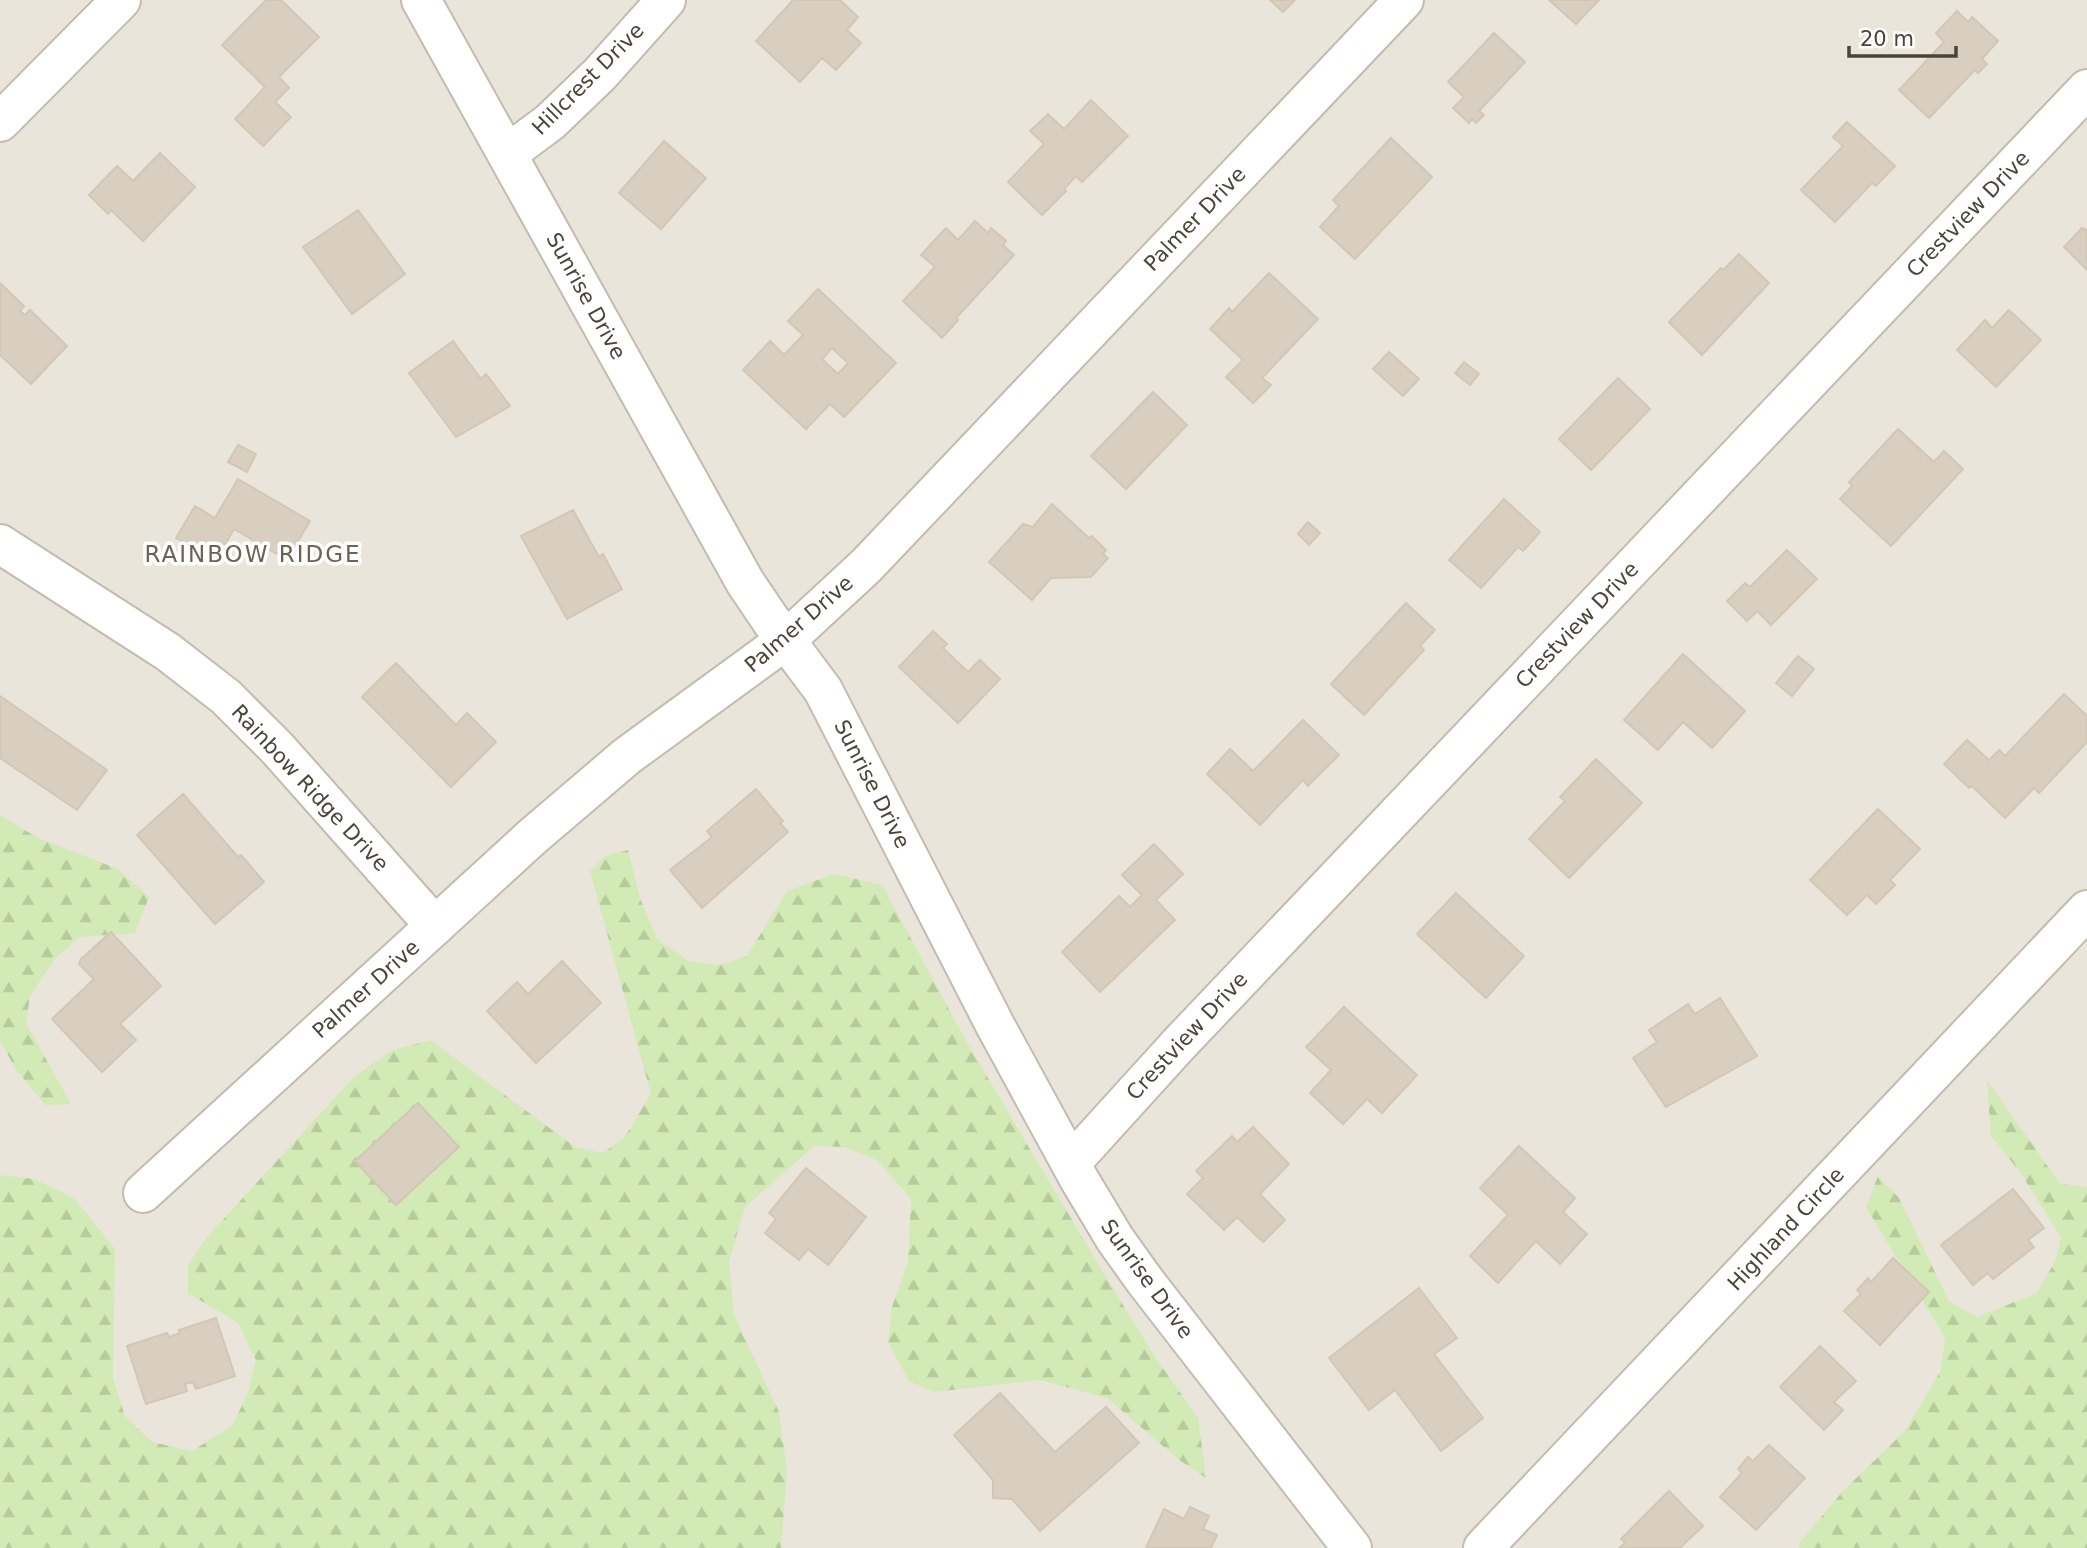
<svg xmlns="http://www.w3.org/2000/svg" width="2087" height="1548" font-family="'DejaVu Sans',sans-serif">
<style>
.residential{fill:#eae5da}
.forest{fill:url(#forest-firs);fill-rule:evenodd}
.building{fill:#d8cfc1;stroke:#d3c7b4;stroke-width:2;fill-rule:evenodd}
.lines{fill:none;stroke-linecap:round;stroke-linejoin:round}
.minor-casing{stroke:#c2bbae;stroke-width:42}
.minor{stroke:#fff;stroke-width:38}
.labels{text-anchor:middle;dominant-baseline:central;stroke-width:7;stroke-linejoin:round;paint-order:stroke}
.street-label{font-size:21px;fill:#4b4439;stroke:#fff}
.neighbourhood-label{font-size:23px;letter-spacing:2px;fill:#6e6250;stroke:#fff}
</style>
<defs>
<pattern id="forest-firs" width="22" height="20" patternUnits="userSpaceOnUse" patternTransform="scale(1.75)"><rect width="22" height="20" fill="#d2eab5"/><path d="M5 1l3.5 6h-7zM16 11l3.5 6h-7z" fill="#b6ca9c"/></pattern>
</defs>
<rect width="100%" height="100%" fill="#f6f3ec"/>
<rect class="residential" x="0" y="0" width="2087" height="1548"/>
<g class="forest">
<polygon points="0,815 38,838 118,869 149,897 135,933 79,937 53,961 30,996 26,1023 71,1104 45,1105 15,1068 0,1040"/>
<path d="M628,850L640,898L657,939L689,961L720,965L747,956L787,891L834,874L882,885L966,1041L1101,1269L1155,1357L1198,1418L1206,1478L1178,1459L1107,1398L1040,1380L934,1392L909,1381L888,1342L892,1307L908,1262L911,1199L877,1160L844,1147L814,1146L745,1207L729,1262L734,1315L779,1412L787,1470L781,1548H0V1175L34,1179L74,1198L115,1249L113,1378L125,1416L152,1442L192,1451L232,1426L248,1393L256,1360L238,1323L188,1293V1265L207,1237L355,1076L393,1050L431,1040L575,1147L603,1153L624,1138L651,1094L590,871L605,856ZM418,1103L458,1147L396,1205L355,1161Z"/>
<polygon points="1987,1080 2060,1184 2087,1187 2087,1548 1799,1548 1800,1542 1843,1491 1905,1431 1941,1370 1945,1338 1866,1207 1878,1176 1899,1198 1949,1301 1977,1317 2037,1293 2056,1260 2061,1237 2020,1172 1991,1136"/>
</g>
<g class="building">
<polygon points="266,0 281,0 319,37 279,77 289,88 275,102 291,117 263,146 235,119 265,87 222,45"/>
<polygon points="793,0 840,0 858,17 847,30 861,43 836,70 822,58 800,82 756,41"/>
<polygon points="1270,0 1295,0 1283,12"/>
<polygon points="1549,0 1599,0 1576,24"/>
<polygon points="1957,11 1968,22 1972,17 1998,41 1982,59 1987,64 1978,73 1975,70 1929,118 1899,90 1944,42 1936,33"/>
<polygon points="1494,33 1525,62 1479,111 1484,115 1476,123 1472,119 1469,123 1453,108 1464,97 1448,82"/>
<polygon points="1091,100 1128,136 1082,182 1076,176 1064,189 1066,191 1042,215 1008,182 1044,144 1030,131 1048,114 1064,129"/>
<polygon points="1847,122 1895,166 1876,186 1872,183 1835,222 1801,190 1843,146 1833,137"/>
<polygon points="1391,138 1432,177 1355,259 1320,227 1339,206 1333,200"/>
<polygon points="664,141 706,178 661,229 619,193"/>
<polygon points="160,153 195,187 143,241 111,210 108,214 89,195 117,166 133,181"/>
<polygon points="358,210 405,274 352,314 303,247"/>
<polygon points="975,221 988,233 991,228 1006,241 1003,245 1014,255 956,318 958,320 942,338 903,301 935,267 921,255 946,228 958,240"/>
<polygon points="2082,228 2087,230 2087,270 2064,247"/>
<polygon points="1739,254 1769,283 1702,355 1669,322 1721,268 1723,270"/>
<polygon points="1269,273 1318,319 1262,378 1271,385 1253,403 1226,377 1243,360 1210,329 1229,308 1232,312"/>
<polygon points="0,283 24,306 20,311 25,315 30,310 67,346 31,384 0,355"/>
<path d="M818,289L896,363L844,417L830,404L806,429L743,370L770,341L784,355L803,335L788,321ZM832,348L848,363L838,374L822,359Z"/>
<polygon points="2009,310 2041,340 1996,387 1957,350 1985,320 1992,328"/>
<polygon points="453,341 481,379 486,374 510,406 456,437 409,373"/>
<polygon points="1389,352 1419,379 1403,396 1373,369"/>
<polygon points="1464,362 1479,374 1470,385 1455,373"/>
<polygon points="1618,378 1650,409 1591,470 1559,439"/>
<polygon points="1153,392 1187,425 1126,489 1091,456"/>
<polygon points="1898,429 1934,462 1944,451 1963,469 1891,546 1840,499 1852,486 1849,482"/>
<polygon points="238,445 256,454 247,472 228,462"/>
<polygon points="238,479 310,521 287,560 234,529 215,561 176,538 195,506 215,518"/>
<polygon points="1504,499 1540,532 1523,551 1518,547 1481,588 1449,560"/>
<polygon points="1052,504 1089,538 1092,536 1106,550 1103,554 1108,558 1091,577 1051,578 1032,600 989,562 1023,524 1033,527"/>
<polygon points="573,510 599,557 603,554 622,589 567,619 521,536"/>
<polygon points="1308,522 1320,533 1309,545 1298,534"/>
<polygon points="1787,550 1817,579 1771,625 1757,611 1747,621 1727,601 1745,583 1750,587"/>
<polygon points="1406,603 1435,630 1420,646 1424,650 1364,715 1331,684"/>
<polygon points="933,631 947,644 943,648 968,672 980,660 1000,679 958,723 899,667"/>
<polygon points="1683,654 1745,711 1712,748 1683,722 1658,750 1624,720"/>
<polygon points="1798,656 1814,669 1792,696 1776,683"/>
<polygon points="396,663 456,725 467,713 496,742 451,787 362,697"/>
<polygon points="2064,694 2087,716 2087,742 2039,793 2034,788 2005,818 1972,786 1969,788 1944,764 1967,740 1989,760 1999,750 2005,756"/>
<polygon points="0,696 107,770 77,810 0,758"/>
<polygon points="1303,720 1339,755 1308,786 1303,780 1260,825 1207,774 1230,749 1253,771"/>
<polygon points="1596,759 1642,803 1569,878 1529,839 1565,801 1560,797"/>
<polygon points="756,789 783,821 780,823 788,832 702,908 670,870 712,837 707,831"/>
<polygon points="183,794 238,857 241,855 264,882 215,924 137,835"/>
<polygon points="1878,809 1920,849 1890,880 1895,885 1876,904 1867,895 1847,915 1810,880"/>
<polygon points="1154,844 1183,874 1156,900 1175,920 1100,992 1062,952 1119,896 1130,907 1142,895 1122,875"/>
<polygon points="1456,893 1524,956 1486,998 1417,934"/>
<polygon points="111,932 161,986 120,1024 136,1040 102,1072 52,1019 94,979 79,964 81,959"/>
<polygon points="562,961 601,1003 536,1063 487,1011 517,982 528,994"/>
<polygon points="1720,998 1757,1056 1666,1107 1633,1058 1657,1042 1649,1030 1688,1004 1695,1014"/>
<polygon points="1344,1007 1417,1075 1382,1113 1367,1099 1343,1124 1310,1093 1331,1070 1306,1047"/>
<polygon points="418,1103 459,1147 396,1205 355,1161"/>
<polygon points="1253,1127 1289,1164 1260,1194 1285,1220 1263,1242 1237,1217 1224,1230 1187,1194 1203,1178 1196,1171 1232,1136 1237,1142"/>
<polygon points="1519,1146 1575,1198 1563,1212 1587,1234 1560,1264 1536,1241 1498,1283 1470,1256 1508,1215 1480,1188"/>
<polygon points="806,1168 866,1217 828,1265 808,1249 799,1260 765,1233 776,1219 769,1213"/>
<polygon points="2013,1189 2044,1228 2028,1240 2034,1247 1993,1279 1988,1273 1973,1285 1941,1245"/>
<polygon points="1893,1258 1929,1292 1880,1345 1844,1311 1861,1294 1857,1290 1868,1278 1871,1282"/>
<polygon points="1419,1288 1457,1338 1434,1354 1483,1418 1441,1451 1395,1390 1369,1410 1329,1358"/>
<polygon points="216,1318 235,1376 196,1389 193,1382 185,1384 187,1391 146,1404 127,1346 167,1333 169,1337 180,1333 179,1330"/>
<polygon points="1820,1346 1856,1381 1834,1402 1843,1410 1824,1430 1780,1387"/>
<polygon points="1000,1393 1055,1452 1106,1407 1139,1443 1040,1531 1012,1499 993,1498 993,1480 954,1435"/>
<polygon points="1769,1445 1805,1478 1756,1530 1720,1497 1742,1473 1738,1469 1748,1457 1753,1461"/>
<polygon points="1669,1491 1703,1526 1680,1548 1619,1548 1625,1543 1621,1539"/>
<polygon points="1190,1507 1209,1516 1203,1529 1217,1535 1211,1548 1146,1548 1164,1509 1184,1519"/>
</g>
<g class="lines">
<defs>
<g id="minor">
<polyline points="421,0 745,582 772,622 823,690 995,1025 1079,1179 1115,1239 1145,1281 1352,1548"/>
<polyline points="0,122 121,0"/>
<polyline points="507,154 550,122 600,74 666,0"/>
<polyline points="0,544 168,652 226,697 277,748 435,926"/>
<polyline points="1071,1163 1179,1044 2087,89"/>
<polyline points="143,1193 532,837 627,756 786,640 866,566 1404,0"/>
<polyline points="1483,1548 2087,910"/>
</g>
</defs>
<use href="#minor" class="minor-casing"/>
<use href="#minor" class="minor"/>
</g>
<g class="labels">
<g class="street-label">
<text transform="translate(588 79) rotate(-45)">Hillcrest Drive</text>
<text transform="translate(1968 214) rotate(-46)">Crestview Drive</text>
<text transform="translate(1195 219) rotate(-46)">Palmer Drive</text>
<text transform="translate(586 296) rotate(61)">Sunrise Drive</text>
<text transform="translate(799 624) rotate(-41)">Palmer Drive</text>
<text transform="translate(1577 625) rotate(-46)">Crestview Drive</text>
<text transform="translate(872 784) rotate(63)">Sunrise Drive</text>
<text transform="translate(310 788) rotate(47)">Rainbow Ridge Drive</text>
<text transform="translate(366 989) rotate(-42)">Palmer Drive</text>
<text transform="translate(1187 1036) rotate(-47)">Crestview Drive</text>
<text transform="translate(1786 1229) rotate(-47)">Highland Circle</text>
<text transform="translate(1147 1279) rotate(54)">Sunrise Drive</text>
</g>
<g class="neighbourhood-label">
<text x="253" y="554">RAINBOW RIDGE</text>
</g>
</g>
<path d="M1849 46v10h107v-10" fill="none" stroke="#4b4439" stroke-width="3.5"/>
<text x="1860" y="46" font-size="21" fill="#4b4439" stroke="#ffffff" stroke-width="5" paint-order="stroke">20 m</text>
</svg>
